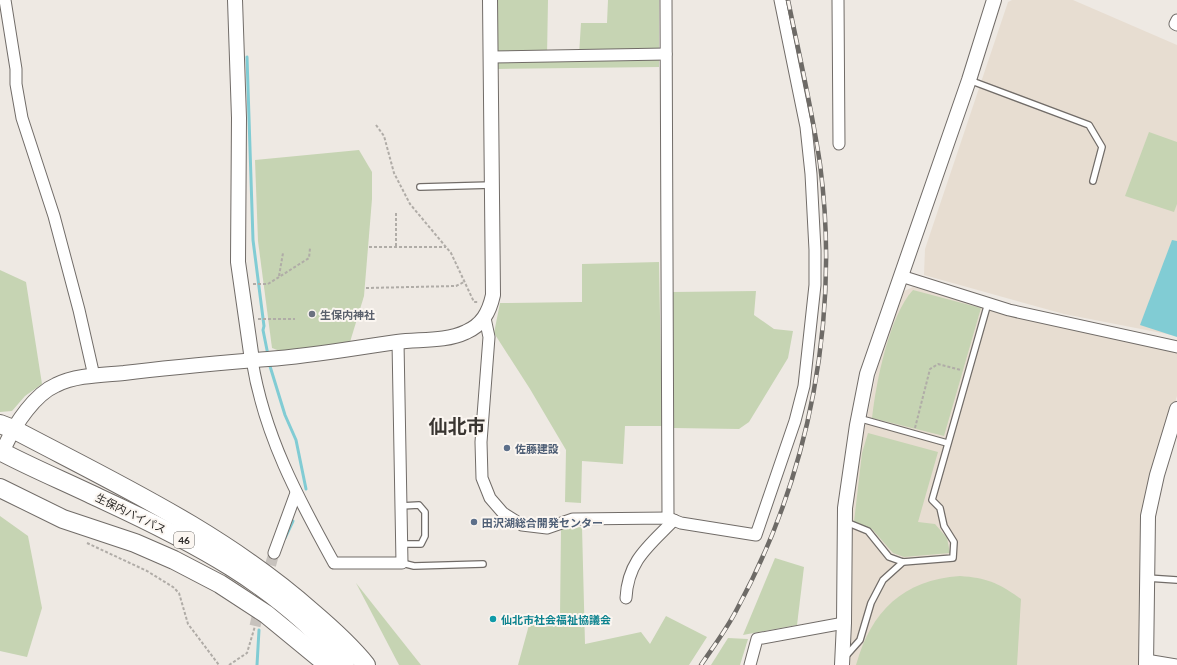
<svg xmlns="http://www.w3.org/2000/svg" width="1177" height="665" font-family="Lato,'Noto Sans JP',sans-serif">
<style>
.built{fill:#e7ddd1}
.green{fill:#c6d4b3}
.water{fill:#81ccd4}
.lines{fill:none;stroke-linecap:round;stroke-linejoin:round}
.stream{stroke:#81ccd4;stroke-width:3}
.minor-tunnel{stroke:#c7c2bd;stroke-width:11;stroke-dasharray:11 5.5;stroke-linecap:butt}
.service-casing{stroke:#716c68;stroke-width:8}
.minor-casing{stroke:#716c68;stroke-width:13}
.tertiary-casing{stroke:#716c68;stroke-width:16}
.trunk-casing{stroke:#716c68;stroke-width:20}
.path{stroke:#b0aca7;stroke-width:2;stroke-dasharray:3 2;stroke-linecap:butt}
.service{stroke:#fff;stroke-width:5.5}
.minor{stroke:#fff;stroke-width:11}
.tertiary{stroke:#fff;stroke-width:14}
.trunk{stroke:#fff;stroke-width:18}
.rail-casing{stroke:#6e6b67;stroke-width:4.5}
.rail{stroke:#fbf6f1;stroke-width:3;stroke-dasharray:9;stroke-linecap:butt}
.worship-dot{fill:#6b7280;stroke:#fbf6f1;stroke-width:1.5}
.service-dot{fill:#5c6f8a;stroke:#fbf6f1;stroke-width:1.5}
.culture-dot{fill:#0f9aa8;stroke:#fbf6f1;stroke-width:1.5}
.labels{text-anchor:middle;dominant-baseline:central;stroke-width:4;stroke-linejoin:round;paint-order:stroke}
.shield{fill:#fbf6f1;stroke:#696663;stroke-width:1}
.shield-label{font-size:10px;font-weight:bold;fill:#2a2826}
.worship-label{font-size:11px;font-weight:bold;fill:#5b616d;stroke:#fbf6f1;text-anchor:start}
.service-label{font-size:11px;font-weight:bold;fill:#4e5e75;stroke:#fbf6f1;text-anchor:start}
.street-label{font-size:11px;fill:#2a2826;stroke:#fbf6f1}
.culture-label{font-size:11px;font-weight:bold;fill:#0d838f;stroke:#fbf6f1;text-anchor:start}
.town-label{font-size:19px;font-weight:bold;fill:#393531;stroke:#fbf6f1}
</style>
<rect width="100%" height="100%" fill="#eee9e3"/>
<g class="built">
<polygon points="1012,0 1073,0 1177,45 1177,336 1064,314 924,275 925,249 1008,2"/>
<polygon points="913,287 1057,326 1177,352 1177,396 1150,483 1141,665 848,665 851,512 863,437 877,369 900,293"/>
</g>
<g class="green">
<polygon points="496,0 548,0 547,56 579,55 581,23 607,23 608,0 659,0 659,67 497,69"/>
<polygon points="1149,132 1177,142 1177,204 1174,212 1125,196"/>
<polygon points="359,150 372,172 372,199 364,296 350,342 285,353 272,348 258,241 255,160"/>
<polygon points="659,262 662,426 625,426 623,464 582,461 581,503 565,502 566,450 530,389 494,333 500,303 582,302 582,264"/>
<polygon points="0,270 26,282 42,384 25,396 12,411 0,412"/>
<path d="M913,290L981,308L944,436L872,418C876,382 889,316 913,290Z"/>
<polygon points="756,291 754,315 774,329 793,331 788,358 749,422 739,429 674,428 673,292"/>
<polygon points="868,433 938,452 918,522 935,524 947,538 950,553 904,557 893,553 872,529 854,522 862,453"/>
<polygon points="0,516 28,536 42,608 27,657 0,651"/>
<polygon points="582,527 585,644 641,632 650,644 666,616 707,637 689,665 518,665 529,625 560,616 561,529"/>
<polygon points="775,558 804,567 797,625 743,635"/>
<path d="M960,576C988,578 998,583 1021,599L1017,665H856C871,611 903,580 960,576Z"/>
<polygon points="356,583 421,665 399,665"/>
<polygon points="728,638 748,639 740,665 711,665"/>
</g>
<polygon class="water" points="1172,240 1177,241 1177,337 1140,325"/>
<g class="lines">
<g class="stream">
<polyline points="247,57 253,240 264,326 263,330 268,355"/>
<polyline points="269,363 285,415 296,440 306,489"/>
<polyline points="285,538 293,521"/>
<polyline points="257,665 259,630"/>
</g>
<g class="minor-tunnel">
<polyline points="266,581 274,553"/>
<polyline points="255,626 260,605"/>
</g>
<defs>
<g id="service">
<polyline points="969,80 1089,125 1102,147 1093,181"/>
<polyline points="420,187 492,185"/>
<polyline points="858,418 947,443"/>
<polyline points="401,506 419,505 425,512 425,536 421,544 402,544"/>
<polyline points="846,522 868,531 889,557 903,562 953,558 954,542 944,526 940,508 932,500 988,303"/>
<polyline points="402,563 414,566 483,564"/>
<polyline points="1147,578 1177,580"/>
<polyline points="845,657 860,640 871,603 883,580 903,562"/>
</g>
<g id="minor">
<polyline points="5,0 16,69 16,84 22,118 54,216 79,310 94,376"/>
<polyline points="666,0 668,518"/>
<polyline points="838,0 839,144"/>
<polyline points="1177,20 1175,24 1177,25"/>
<polyline points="491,57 666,54"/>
<polyline points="901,276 1009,310 1177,347"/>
<polyline points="485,318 489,337 481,442 482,478 490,498 503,513 522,525 547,528 573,519 668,518 681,523 756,535 795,421 804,386 815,285 815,250 811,174 806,127 780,0"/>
<path d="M252,360C264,435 298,498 334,563H402L398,342"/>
<polyline points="274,553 296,493"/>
<path d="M626,598C628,560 649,546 674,520"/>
<polyline points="1146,660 1177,665"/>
<polyline points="750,665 757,639 844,623"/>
</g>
<g id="tertiary">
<polyline points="235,0 239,118 238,262 252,360"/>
<path d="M6,444C15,424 35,394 56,385C76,375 102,375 124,373C172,367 220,363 268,359C312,356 354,348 397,342C419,339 445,342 466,332C482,325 489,313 493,295L490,0"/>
<polyline points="842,665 844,623 845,508 857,425 867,374 969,80 994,0"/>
<polyline points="1146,665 1148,516 1157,475 1177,409"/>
</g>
<g id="trunk">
<path d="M0,424L13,429C117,484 223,533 312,612C332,629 350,645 366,665"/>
<path d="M0,451C32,468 66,482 99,498C188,539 282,586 345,665"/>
<polyline points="0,488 63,519 135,543 174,560 220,584 266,614 328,665"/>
</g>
</defs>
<use href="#service" class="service-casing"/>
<use href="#minor" class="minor-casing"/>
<use href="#tertiary" class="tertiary-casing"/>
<use href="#trunk" class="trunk-casing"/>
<g class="path">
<polyline points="376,125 384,136 394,173 410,204 451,253 474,302 478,302"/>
<polyline points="396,213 396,247"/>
<polyline points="369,247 446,247"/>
<polyline points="279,276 283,253"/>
<polyline points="253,284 268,284 309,258 310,248"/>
<polyline points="366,288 456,286 464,282"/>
<polyline points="258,319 295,319"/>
<polyline points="915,428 930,369 938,364 961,370"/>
<polyline points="87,543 147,571 173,587 179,593 188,624 219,665"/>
<polyline points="229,665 247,653 255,626"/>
</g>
<use href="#service" class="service"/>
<use href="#minor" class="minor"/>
<use href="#tertiary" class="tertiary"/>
<use href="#trunk" class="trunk"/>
<defs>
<path id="rail" d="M701,665C713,647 727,629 737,609C810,475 840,316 820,164C812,109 799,54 788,0"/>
</defs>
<use href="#rail" class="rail-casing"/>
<use href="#rail" class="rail"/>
</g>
<circle class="worship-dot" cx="312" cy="314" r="4"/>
<g class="service-dot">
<circle cx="507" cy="448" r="4"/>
<circle cx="474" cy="522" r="4"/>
</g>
<circle class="culture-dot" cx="493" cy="619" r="4"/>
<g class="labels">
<rect class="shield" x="174" y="532" width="20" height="16" rx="3"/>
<g class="shield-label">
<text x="184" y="540">46</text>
</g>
<g class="worship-label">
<text x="320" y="314">生保内神社</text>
</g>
<g class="service-label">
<text x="515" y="448">佐藤建設</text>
<text x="482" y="522">田沢湖総合開発センター</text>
</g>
<g class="street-label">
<text transform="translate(131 513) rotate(26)">生保内バイパス</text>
</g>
<g class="culture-label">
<text x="501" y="619">仙北市社会福祉協議会</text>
</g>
<g class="town-label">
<text x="457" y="425">仙北市</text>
</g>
</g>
</svg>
